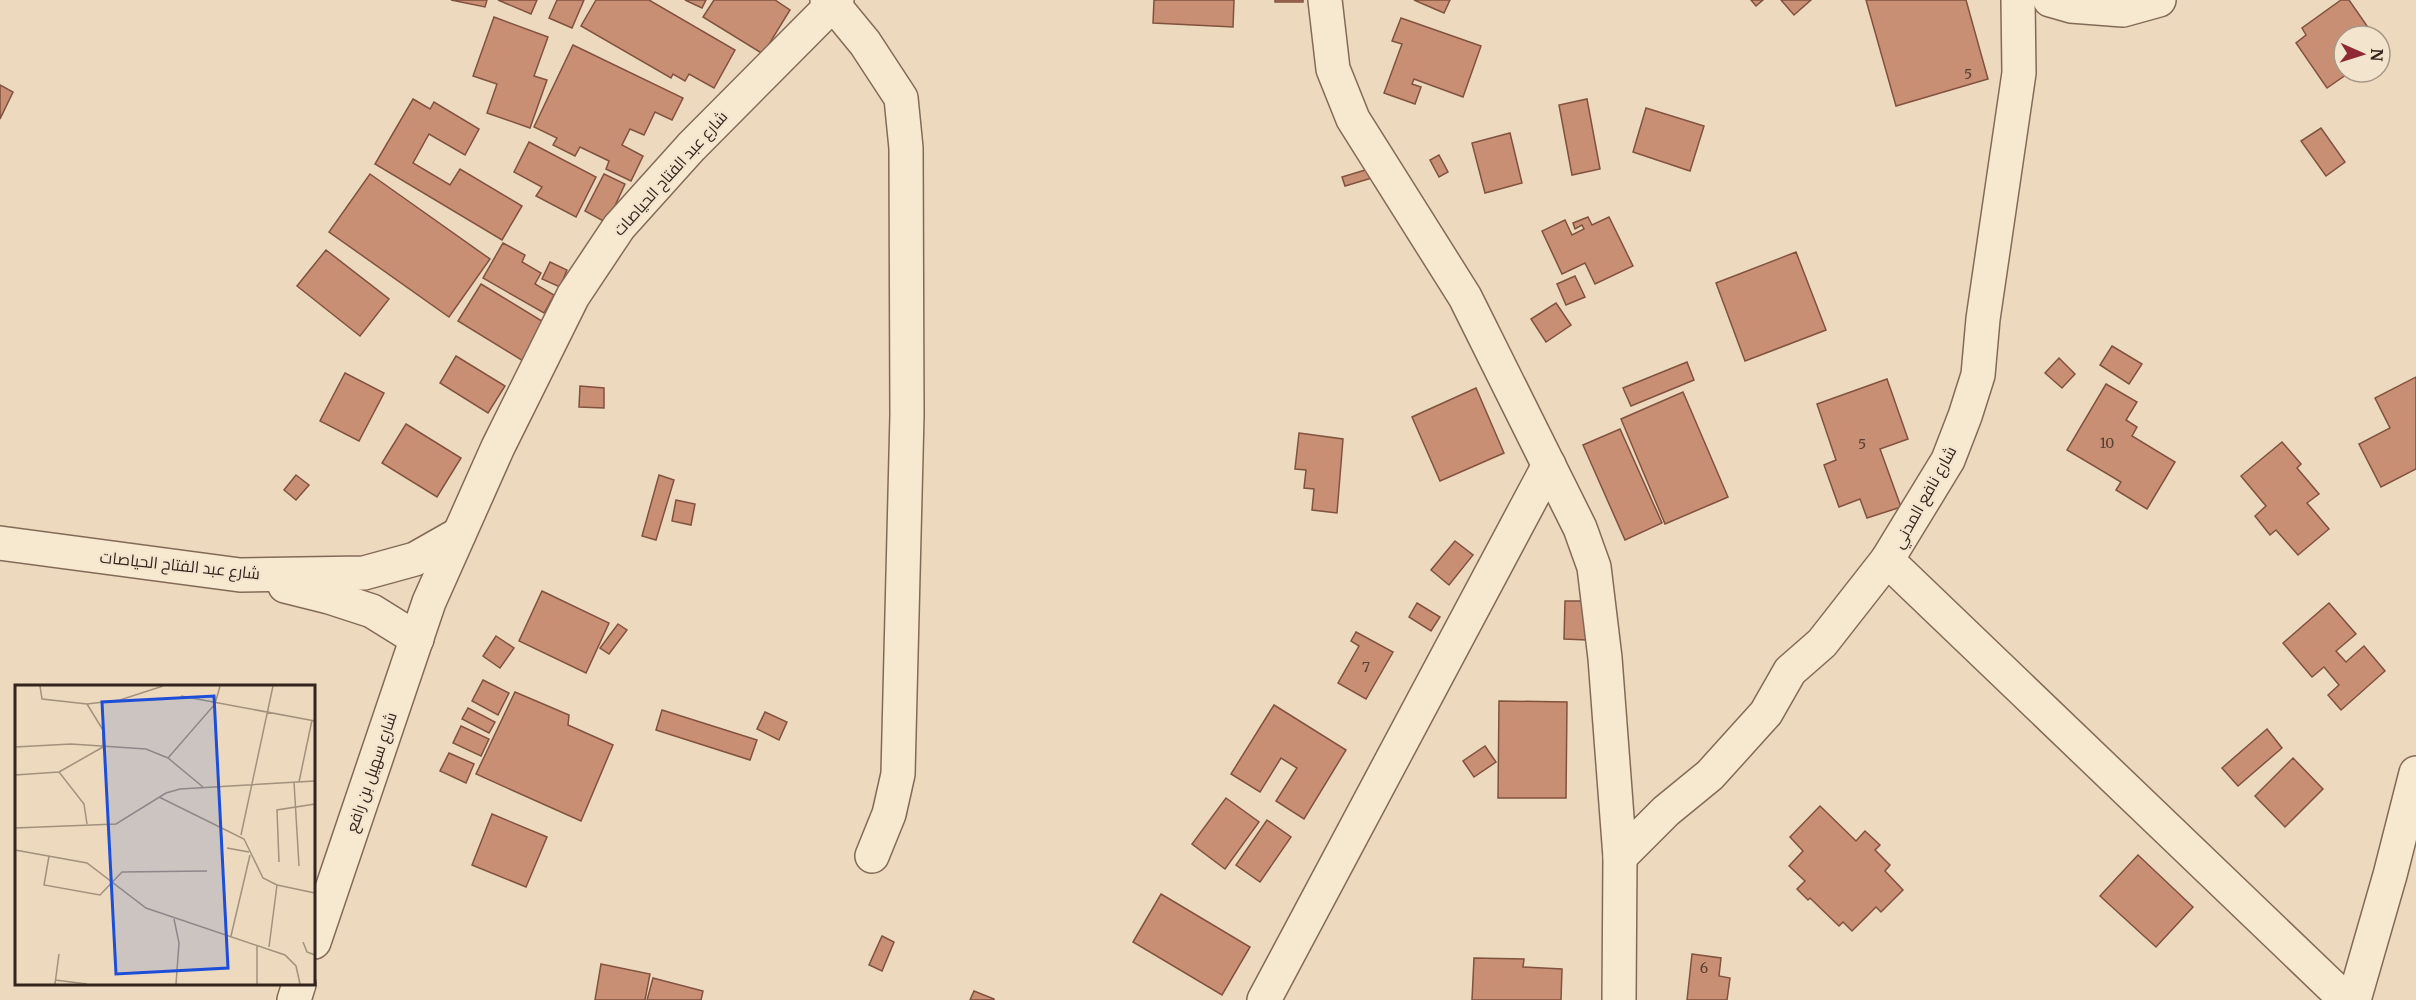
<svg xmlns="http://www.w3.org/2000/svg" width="2416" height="1000" font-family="Merriweather,Cairo,serif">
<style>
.building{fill:#c98f75;stroke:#81523e;stroke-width:1.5}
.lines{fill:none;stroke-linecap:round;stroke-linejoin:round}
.minor-casing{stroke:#836a58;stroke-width:36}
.minor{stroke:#f7e8d0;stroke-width:33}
.labels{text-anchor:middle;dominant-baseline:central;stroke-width:4.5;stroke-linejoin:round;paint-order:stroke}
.number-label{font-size:14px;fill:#583f32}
.street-label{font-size:16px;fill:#33241c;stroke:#f3e4cd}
.inset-road{fill:none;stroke:#a2917d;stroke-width:1.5}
.view{fill:#1d4ed8;fill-opacity:0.15;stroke:#1d4ed8;stroke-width:3}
.inset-edge{fill:none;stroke:#33241c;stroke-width:3}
</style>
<rect width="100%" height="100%" fill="#ecd9be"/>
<g class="building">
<polygon points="451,0 487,0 485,7"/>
<polygon points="498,0 537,0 531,14"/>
<polygon points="557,0 584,0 572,28 549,18"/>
<polygon points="596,0 649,0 735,50 714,88 689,74 685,81 673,74 671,78 581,26"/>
<polygon points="685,0 706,0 702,8"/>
<polygon points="714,0 775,0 790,10 763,54 703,17"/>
<polygon points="1154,0 1234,0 1233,27 1153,23"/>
<rect x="1275" y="0" width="28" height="2"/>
<polygon points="1414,0 1450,0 1444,13"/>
<polygon points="1751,0 1763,0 1756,6"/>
<polygon points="1781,0 1811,0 1794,15"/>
<polygon points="1866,0 1966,0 1988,79 1896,106"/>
<polygon points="2341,0 2349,0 2374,36 2344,36 2344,72 2350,72 2327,88 2296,43 2306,35 2302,28"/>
<polygon points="494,17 548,37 534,76 547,80 530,128 487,113 497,84 473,76"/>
<polygon points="1401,18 1481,46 1463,97 1414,79 1412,84 1421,87 1415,104 1384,93 1402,44 1392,41"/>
<polygon points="573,45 683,98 672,120 655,112 644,135 630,129 622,145 643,156 631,181 606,169 609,161 580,147 575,156 553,145 557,138 534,127"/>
<polygon points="0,85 13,92 0,119"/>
<polygon points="413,99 430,109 434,102 479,129 465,155 429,134 413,163 450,185 460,169 522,206 502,240 375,164"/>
<polygon points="1587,99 1600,169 1572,175 1559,105"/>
<polygon points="1646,108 1704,126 1690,171 1633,152"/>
<polygon points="2321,128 2345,162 2326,176 2301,141"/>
<polygon points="1510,133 1522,183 1485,193 1472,143"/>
<polygon points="529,142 596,177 576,217 536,196 542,187 514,172"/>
<polygon points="1439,155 1448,172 1439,177 1430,160"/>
<polygon points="1372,168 1375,177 1345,186 1342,177"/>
<polygon points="370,174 490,259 449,317 329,232"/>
<polygon points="604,174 625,184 607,223 585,211"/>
<polygon points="1588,217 1592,225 1609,217 1633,266 1595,284 1585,263 1562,274 1542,231 1565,220 1572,235 1584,229 1582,225 1575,229 1573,223"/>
<polygon points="503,243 525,255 522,262 541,273 535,284 554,295 544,313 483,278"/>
<polygon points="326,250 389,299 360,336 297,286"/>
<polygon points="1796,252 1826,330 1745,361 1716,283"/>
<polygon points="550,262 567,270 560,287 542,279"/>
<polygon points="1575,276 1585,297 1566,305 1557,284"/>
<polygon points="481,284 550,326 528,364 458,321"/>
<polygon points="1556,303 1571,325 1546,342 1531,319"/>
<polygon points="2112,346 2142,364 2129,384 2100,365"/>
<polygon points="456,356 505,386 488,413 440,383"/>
<polygon points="2059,358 2075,374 2062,388 2045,373"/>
<polygon points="1687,362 1694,380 1631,406 1623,388"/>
<polygon points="345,373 384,393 359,441 320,421"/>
<polygon points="2416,377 2416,469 2381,487 2359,444 2390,428 2375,398"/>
<polygon points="1887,379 1908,439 1880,449 1901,507 1867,518 1860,499 1839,507 1824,465 1836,460 1817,404"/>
<polygon points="2106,384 2137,402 2126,420 2137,427 2132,436 2175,462 2147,509 2116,490 2121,482 2067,450"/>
<polygon points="580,386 604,388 604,408 579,407"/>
<polygon points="1476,388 1504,453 1440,481 1412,417"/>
<polygon points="1683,392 1728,497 1665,524 1621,419"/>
<polygon points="406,424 461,458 437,497 382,463"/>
<polygon points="1620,429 1662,523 1625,540 1583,445"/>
<polygon points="1299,433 1343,439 1337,513 1312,510 1314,489 1304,488 1306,470 1295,469"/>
<polygon points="2282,442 2301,464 2297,468 2319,494 2307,503 2329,529 2298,555 2276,530 2270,535 2255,516 2266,506 2241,476"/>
<polygon points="296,475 309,485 296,500 284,490"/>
<polygon points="659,475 674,480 656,540 642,536"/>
<polygon points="676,500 695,504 691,525 672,521"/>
<polygon points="1455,541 1473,555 1449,585 1431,570"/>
<polygon points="542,591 609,623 586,673 519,641"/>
<polygon points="1565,601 1588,601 1587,640 1564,639"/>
<polygon points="1417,603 1440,617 1431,631 1409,617"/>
<polygon points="2329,603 2356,634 2336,651 2346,662 2364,646 2385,671 2341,710 2328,695 2339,685 2324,667 2312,677 2283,643"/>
<polygon points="618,624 627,630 609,654 600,648"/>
<polygon points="1356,632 1393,652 1366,699 1338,683 1359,646 1351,641"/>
<polygon points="496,636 514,648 500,668 483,656"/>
<polygon points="483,680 509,693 498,715 472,701"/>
<polygon points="515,692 569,715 568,725 613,745 581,821 476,774"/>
<polygon points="1499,701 1567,702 1566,798 1498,798"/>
<polygon points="1274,705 1346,750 1304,819 1276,801 1297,768 1281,758 1260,792 1231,774"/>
<polygon points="468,708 495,722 489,733 462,719"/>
<polygon points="662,710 757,740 750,760 656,730"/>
<polygon points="765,712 787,722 779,740 757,729"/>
<polygon points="461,726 489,739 481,756 453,743"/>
<polygon points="2267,729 2282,748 2238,786 2222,768"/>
<polygon points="1485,746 1496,762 1474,777 1463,761"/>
<polygon points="449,753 474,764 466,783 440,771"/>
<polygon points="2293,758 2323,789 2285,827 2255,796"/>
<polygon points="1226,798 1259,822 1225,869 1192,844"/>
<polygon points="1820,806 1856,841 1865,831 1880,845 1875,850 1890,865 1885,871 1903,890 1881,912 1876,907 1852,931 1843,922 1839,926 1810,898 1808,900 1797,889 1805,881 1789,866 1803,851 1790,837"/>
<polygon points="492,814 547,837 526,887 472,865"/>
<polygon points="1267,820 1291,837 1260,882 1236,865"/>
<polygon points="2138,855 2193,907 2156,947 2100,896"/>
<polygon points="1161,894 1250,947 1222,995 1133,942"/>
<polygon points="882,936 894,942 882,971 869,965"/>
<polygon points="1692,954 1721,958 1719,976 1730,978 1727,1000 1687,1000"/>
<polygon points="1474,958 1524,959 1523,967 1562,969 1561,1000 1472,1000"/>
<polygon points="601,964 650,974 645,1000 595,1000"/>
<polygon points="653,978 703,991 701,1000 647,1000"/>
<polygon points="974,991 994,999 994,1000 970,1000"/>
</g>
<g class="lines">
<defs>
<g id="minor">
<polyline points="827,0 833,4 865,43 901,98 906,148 907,415 898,774 889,814 872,856"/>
<polyline points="1325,0 1333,69 1353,119 1465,297 1580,528 1594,567 1605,658 1620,857 1619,1000"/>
<polyline points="2050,0 2071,6 2123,10 2159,0"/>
<polyline points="0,543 240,575 364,573 415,559 459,534"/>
<polyline points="1887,560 2346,1000"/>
<polyline points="285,586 329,597 372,611 417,639"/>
<polyline points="1620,857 1666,811 1710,775 1766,713 1790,671 1822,643 1887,560 1948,460 1965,416 1978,375 1983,319 2019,73 2018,0"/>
<polyline points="314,942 429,602 498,447 573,296 619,227 691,147 837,0"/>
<polyline points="294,1000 299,984"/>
<polyline points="1264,1000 1549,465"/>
<polyline points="2354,1000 2390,875 2416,773"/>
</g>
</defs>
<use href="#minor" class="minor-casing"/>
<use href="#minor" class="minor"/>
</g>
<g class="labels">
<g class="number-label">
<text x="1968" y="74">5</text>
<text x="2107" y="443">10</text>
<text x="1862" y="444">5</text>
<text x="1366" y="667">7</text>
<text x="1704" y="968">6</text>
</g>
<g class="street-label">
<text transform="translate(670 173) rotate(-48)">شارع عبد الفتاح الحياصات</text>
<text transform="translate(1924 497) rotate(-61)">شارع نافع المدني</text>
<text transform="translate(180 565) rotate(6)">شارع عبد الفتاح الحياصات</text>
<text transform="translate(371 772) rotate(-71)">شارع سهيل بن رافع</text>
</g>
</g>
<g transform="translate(15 685)">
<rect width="300" height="300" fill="#ecd9be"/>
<path class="inset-road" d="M25,1L27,14L72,19L105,15L148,1M166,11L300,36M0,62L56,59L131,64L153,73L188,102M153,73L200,19L205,1M44,87L88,62V45L72,19M0,90L44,87L69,119L72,139M279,97L284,181M284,97L297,35M144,112L229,154L248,193L262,200L254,262M0,143L101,139L151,108L165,104L300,96M226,150L258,1M212,163L234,167M0,165L72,178L131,223L270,270L281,281L285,299M34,171L29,200L85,210L107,187L192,186M264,177L262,125L300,119M262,200L300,208M159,234L164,258L161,299M216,251L235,170M288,257L292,267L300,270M242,260V299M40,295L72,299M40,299L44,269"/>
<path class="view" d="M199,11L213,283L101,289L87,17Z"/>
<rect width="300" height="300" class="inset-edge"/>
</g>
<g transform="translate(2362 54) rotate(93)"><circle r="28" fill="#f3e4cd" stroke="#a69786" stroke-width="1.5"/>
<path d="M0-4.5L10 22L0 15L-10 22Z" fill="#8f2a35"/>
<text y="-9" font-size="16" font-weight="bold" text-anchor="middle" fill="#33241c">N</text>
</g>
</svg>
